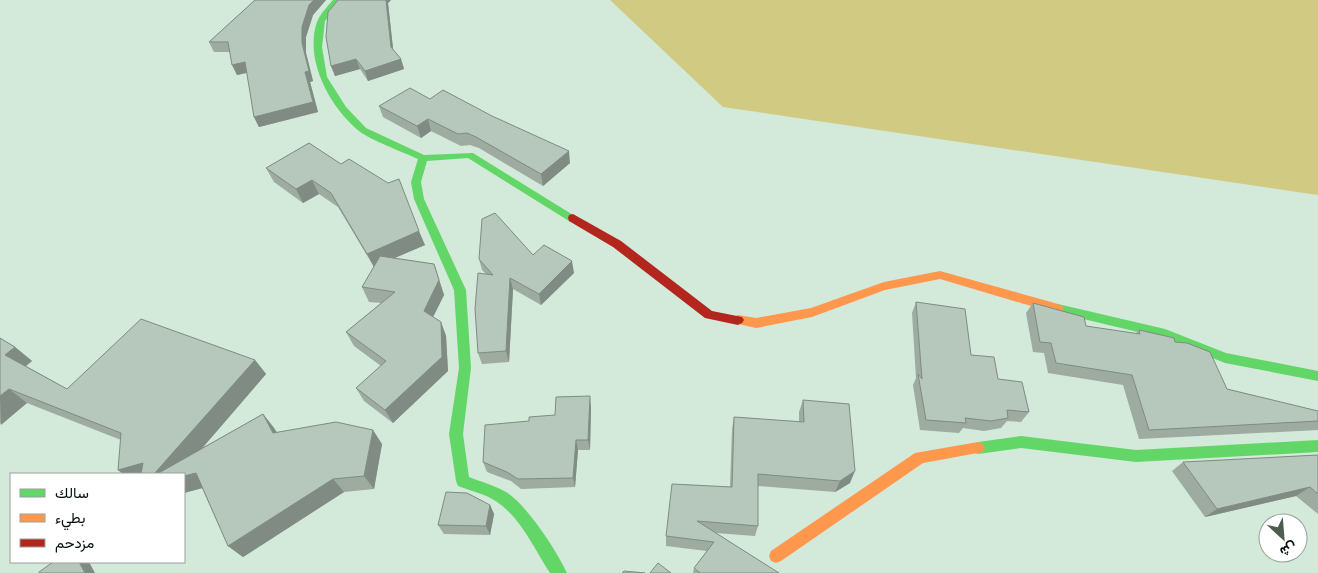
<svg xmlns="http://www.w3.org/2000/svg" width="1318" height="573" font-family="Lato,Vazirmatn,sans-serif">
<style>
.forest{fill:#d1ca83}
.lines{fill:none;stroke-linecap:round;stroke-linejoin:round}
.fast{fill:#63d668;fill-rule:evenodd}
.slow{fill:#ff974d;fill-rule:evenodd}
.jam{fill:#b3261e;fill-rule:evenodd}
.wall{fill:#9daba1}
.shaded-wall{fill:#7f8b83}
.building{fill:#b6c7bb;stroke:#7f8b83}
</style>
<rect width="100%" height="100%" fill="#d3e9d9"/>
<polygon class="forest" points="610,0 1318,0 1318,195 723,107"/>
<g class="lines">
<g class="fast">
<path d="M333,0H341L325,21L322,47L327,77L346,107L366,128L424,155L473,153L578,218L573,222L569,221L468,158L427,161L421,182L424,199L466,290L471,368L463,434L469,477C481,482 494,485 506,492C526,504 557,551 567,573H550C534,549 522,519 497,502C486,494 471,491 458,486L456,481L449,434L459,368L454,290L414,199L411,182L418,159C403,152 370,140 359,131C330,107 304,60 317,22C320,14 328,6 333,0Z"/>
<polygon points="1058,304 1165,329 1226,353 1318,371 1318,381 1225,363 1163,338 1054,312 1052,309 1054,306"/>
<polygon points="1021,436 1136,450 1318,440 1318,452 1136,462 1021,448 978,454 973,452 971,448 973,444 978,442"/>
</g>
<g class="slow">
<polygon points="940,271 1058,304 1062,306 1064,309 1062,312 1058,314 940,279 885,290 812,317 756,328 734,323 732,320 734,317 738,315 756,318 811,308 884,282"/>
<polygon points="978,442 983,444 985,448 983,452 923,463 781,561 776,563 771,561 769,556 771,551 915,453"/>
</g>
<polygon class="jam" points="573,214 621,241 712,311 742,317 744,320 742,323 738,325 705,318 613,247 569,221 568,218 569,215"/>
</g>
<g class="wall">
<polygon points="255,0 326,0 313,15 306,37 306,53 313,81 310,82 318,112 259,127 254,117 247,73 237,75 230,52 214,52 209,42"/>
<polygon points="338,0 391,0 388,3 393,50 401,59 404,69 368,81 360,69 335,76 331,66"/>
<polygon points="430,99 570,163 543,186 479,148 470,145 461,146 431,131 421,138 383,117 379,106"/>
<polygon points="309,143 425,245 394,258 434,264 444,295 433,317 441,322 446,336 448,371 393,423 364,401 356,388 381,366 354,346 346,332 381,303 369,302 362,287 374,267 338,207 319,194 303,203 274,182 266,168"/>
<polygon points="533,255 574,273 541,305 513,289 509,362 482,364 478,353 486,274 482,270 479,259"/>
<polygon points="916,302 971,355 998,379 1029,412 1021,422 1007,421 1001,428 984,431 963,428 959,433 920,430 913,385 916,378 912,313"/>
<polygon points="1033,303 1086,326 1135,334 1139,330 1175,342 1227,389 1318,411 1318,430 1139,439 1123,385 1048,373 1044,353 1033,352 1026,313"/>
<polygon points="0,338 15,347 32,361 26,366 67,389 255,360 266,374 202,448 263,414 274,428 277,432 382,444 374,489 344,492 243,557 228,546 202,488 184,493 184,474 123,474 118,470 121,440 27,403 0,424"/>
<polygon points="803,400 850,483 835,492 758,486 758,526 755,536 716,533 779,573 693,573 694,568 707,551 666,546 666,536 730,487 732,429 734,417 799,422 799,412"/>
<polygon points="591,407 590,450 578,450 575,487 521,489 511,481 487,472 483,462 529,421"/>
<polygon points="1318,455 1318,514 1296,496 1205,517 1172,471 1183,462"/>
<polygon points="490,505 494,514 490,535 444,534 438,525"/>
</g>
<g class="shaded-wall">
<polygon points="314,0 326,0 313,15 306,37 306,53 313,81 310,82 318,112 259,127 254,117 305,72 302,43 302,27 309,5"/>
<polygon points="386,0 391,0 388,3 394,57 391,47"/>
<polygon points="356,59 360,69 335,76 331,66"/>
<polygon points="401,59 404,69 368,81 365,71"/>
<polygon points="245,62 250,72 237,75 232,65"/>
<polygon points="428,119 431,131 421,138 417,126"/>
<polygon points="569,151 570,163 543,186 541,174"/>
<polygon points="312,180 319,194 303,203 296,189"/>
<polygon points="419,231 425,245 374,267 367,254"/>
<polygon points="572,261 574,273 541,305 539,294"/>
<polygon points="434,264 444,295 429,325 424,311"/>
<polygon points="510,278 513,289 509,362 506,351"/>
<polygon points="441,322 446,336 448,371 393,423 385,410"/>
<polygon points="15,347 32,361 22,369 5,355"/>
<polygon points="255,360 266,374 180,474 123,474 118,470"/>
<polygon points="9,389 27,403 1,425 0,396"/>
<polygon points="590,396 591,407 590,450 588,440"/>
<polygon points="263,414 274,428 284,446 273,433"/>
<polygon points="373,430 382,444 374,489 364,476"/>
<polygon points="576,440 578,450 575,487 573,478"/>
<polygon points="855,471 850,483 835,492 840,481"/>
<polygon points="196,473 210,486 184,493 184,476"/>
<polygon points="333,479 344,492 243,557 228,546"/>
<polygon points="1310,487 1296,496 1205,517 1217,509"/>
<polygon points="490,505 494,514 490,535 486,526"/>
<polygon points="79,562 89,562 95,573 85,573"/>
</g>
<g class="building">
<polygon points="255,0 314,0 309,5 302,27 302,43 309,71 305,72 313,102 254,117 245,62 232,65 228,42 209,42"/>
<polygon points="338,0 386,0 391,47 401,59 365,71 356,59 331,66 326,37 328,12"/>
<polygon points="410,88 430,99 443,90 492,116 569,151 541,174 476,137 467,133 458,134 428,119 417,126 379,106"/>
<polygon points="309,143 341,164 349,159 388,183 399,179 419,231 367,254 331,193 312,180 296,189 266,168"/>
<polygon points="495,213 533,255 544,245 572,261 539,294 510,278 506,351 478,353 475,309 478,273 493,275 479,259 482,219"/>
<polygon points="380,256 434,264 439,280 424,311 441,322 442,357 385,410 356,388 386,361 346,332 395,292 362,287"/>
<polygon points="916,302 965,309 971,355 994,357 998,379 1022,382 1029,412 1007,410 1008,418 991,421 965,418 966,423 926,420 918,374 922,379"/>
<polygon points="1033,303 1084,317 1086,326 1140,334 1139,330 1170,337 1174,338 1175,342 1187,343 1210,352 1227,389 1318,411 1318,421 1149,430 1132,375 1056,363 1051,343 1040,342"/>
<polygon points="141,319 255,360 154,474 141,474 143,463 118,470 121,433 9,389 0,396 0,338 15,347 5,355 67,389"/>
<polygon points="590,396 588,440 576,440 573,478 518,479 507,472 483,462 485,425 529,421 529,417 555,415 556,397"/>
<polygon points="803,400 849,404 855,471 840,481 758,474 758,526 697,521 779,573 700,573 694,568 714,542 666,536 672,484 732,487 734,417 804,422"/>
<polygon points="263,414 273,433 336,422 373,430 364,476 333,479 228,546 196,473 184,476 184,474 157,474"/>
<polygon points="1318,455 1318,494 1310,487 1217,509 1183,462"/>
<polygon points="446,492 467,493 490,505 486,526 438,525"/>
<polygon points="53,562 79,562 85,573 39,573 39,572"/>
<polygon points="658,563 671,573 650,573"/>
<polygon points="624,571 645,573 622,573"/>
</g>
<rect x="10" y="473" width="175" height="90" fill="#ffffff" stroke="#9ba09c"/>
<rect x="20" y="489" width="25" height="8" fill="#63d668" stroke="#9ba09c"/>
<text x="55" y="498" font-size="15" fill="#051108">سالك</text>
<rect x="20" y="514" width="25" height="8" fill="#ff974d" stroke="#9ba09c"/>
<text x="55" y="523" font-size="15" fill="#051108">بطيء</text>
<rect x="20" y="539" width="25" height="8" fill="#b3261e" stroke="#9ba09c"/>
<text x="55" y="548" font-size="15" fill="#051108">مزدحم</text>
<g transform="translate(1283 538) rotate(154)"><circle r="24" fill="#ffffff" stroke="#9ba09c"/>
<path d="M0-4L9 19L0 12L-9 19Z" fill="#4d5d51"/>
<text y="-8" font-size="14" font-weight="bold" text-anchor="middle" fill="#051108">ش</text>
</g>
</svg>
